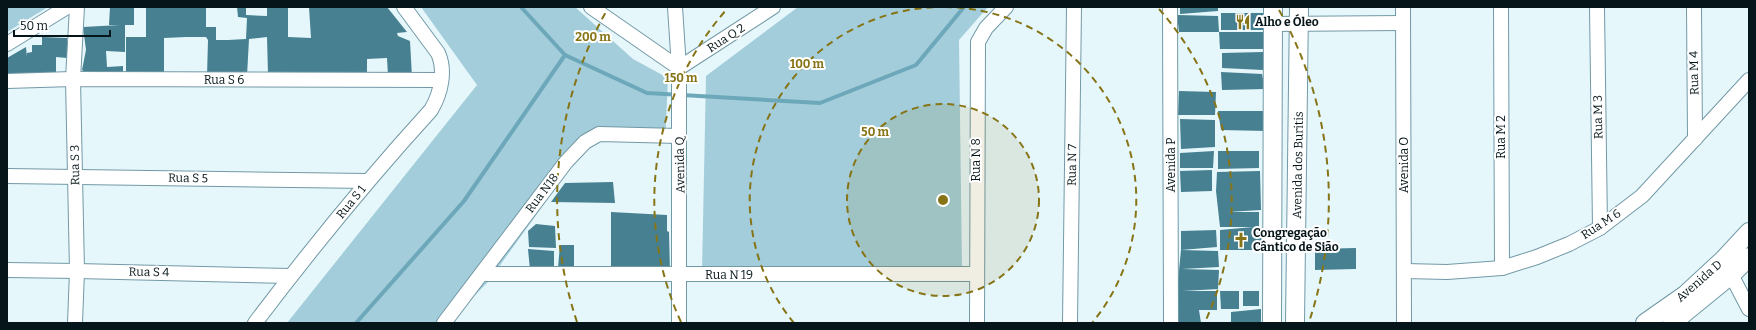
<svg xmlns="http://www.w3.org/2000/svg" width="1756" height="330" font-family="Bitter,serif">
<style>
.green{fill:#a3cdda}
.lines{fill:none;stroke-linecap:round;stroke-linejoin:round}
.stream{stroke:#6da8ba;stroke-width:4}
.building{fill:#468091}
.minor-casing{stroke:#7299a6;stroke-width:16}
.major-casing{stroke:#7299a6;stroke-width:20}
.minor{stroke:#fff;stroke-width:14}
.major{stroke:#fff;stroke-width:18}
.ring{fill:none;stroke:#867416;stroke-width:2;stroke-dasharray:7 5}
.labels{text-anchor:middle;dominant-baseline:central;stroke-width:4;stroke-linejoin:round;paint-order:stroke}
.poi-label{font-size:12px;font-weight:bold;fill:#061519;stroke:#fff;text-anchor:start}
.street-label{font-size:12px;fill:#061519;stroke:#fff}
.centre{fill:#867416;stroke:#fff;stroke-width:2}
.ring-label{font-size:12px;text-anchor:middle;font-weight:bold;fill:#867416;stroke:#fff;stroke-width:4;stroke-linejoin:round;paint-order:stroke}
</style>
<rect width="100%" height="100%" fill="#e6f7fc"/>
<g class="green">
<polygon points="7,7 48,7 7,32"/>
<polygon points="421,7 575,7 633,59 668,78 665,143 595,133 488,282 447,323 287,323 477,85"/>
<polygon points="798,7 988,7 959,40 962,269 702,272 706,76"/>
</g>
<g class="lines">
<g class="stream">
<polyline points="521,7 565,55 647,93 820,103 916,65 964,7"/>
<polyline points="356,323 464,201 565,55"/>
</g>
</g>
<g class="building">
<polygon points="110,7 134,7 134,25 125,25 125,52 106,51 107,67 123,66 123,75 91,76 82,70 86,50 83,27 120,25 109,25"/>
<polygon points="146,7 206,7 206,27 216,27 216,40 228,40 246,39 247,18 238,17 237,7 246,7 246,15 267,16 267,7 288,7 288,37 311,38 309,7 387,7 407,32 397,33 398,36 410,41 412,77 388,76 387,58 367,59 367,76 268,75 267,37 249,39 247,76 207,76 208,40 206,37 186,37 164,38 164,77 126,75 126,37 146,37"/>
<polygon points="1180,7 1218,7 1218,11 1180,14"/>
<rect x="1221" y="13" width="44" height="17"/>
<polygon points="1177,15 1218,16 1219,32 1179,32"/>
<polygon points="1219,32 1265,32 1264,49 1220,49"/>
<polygon points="42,37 67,38 67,58 56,57 56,77 7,75 7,58 26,47 27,57 27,53 32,52 32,45 42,45"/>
<polygon points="1263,52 1263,70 1222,68 1222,53"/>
<polygon points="1221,72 1262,74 1265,89 1222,90"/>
<polygon points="1179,91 1216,92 1215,115 1178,115"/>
<polygon points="1218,111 1267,111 1266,131 1221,130"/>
<polygon points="1180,119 1215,120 1215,147 1181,149"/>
<polygon points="1214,151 1213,168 1180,168 1180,153"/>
<polygon points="1218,151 1259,151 1259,168 1218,169"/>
<polygon points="1212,170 1212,191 1181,192 1180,171"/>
<polygon points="1260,171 1261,210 1228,212 1259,212 1259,227 1262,227 1262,250 1220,250 1220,230 1253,227 1220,227 1216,191 1217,172"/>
<polygon points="613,182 615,203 551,202 565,183"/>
<polygon points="611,212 667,215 667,231 669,232 670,272 611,270"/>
<polygon points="536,224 555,226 556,248 529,247 528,231"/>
<polygon points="1216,230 1217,247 1181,250 1181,231"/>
<polygon points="560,245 574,245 574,270 558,268"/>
<polygon points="1356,248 1356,269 1315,270 1315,249"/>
<polygon points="528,249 554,251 554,271 530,270"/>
<polygon points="1181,250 1218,251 1219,267 1182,269 1219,270 1218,289 1183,291 1217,291 1217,310 1199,310 1201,323 1178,323 1177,291"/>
<polygon points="1220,291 1239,291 1239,309 1221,309"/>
<rect x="1243" y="291" width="16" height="15"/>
<polygon points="1261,309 1261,323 1231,323 1231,312"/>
</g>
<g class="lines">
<defs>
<g id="minor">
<polyline points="591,7 679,68 773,7"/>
<polyline points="675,7 679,68 679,323"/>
<polyline points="1170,7 1171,323"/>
<polyline points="1403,7 1404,323"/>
<polyline points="1501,7 1502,268"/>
<polyline points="1597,7 1600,228"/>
<polyline points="1694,7 1695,139"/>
<polyline points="1273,24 1403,23"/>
<polyline points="7,44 67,7"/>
<polyline points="7,81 73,79 441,80"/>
<polyline points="7,176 368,181"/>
<polyline points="1726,265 1749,309"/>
<polyline points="7,270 77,271 291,276"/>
<polyline points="1405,271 1447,272 1502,268 1537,257 1569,244 1600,228 1642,196 1749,80"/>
<polyline points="482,274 976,274"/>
<polyline points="75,323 77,271 73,79 77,7"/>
<path d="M255,323C311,249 369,178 431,110C441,93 446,71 438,53L404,7"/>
<polyline points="444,323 566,162 585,142 599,134 679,136"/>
<polyline points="977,323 978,42 986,28 1006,7"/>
<polyline points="1070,323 1074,7"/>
</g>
<g id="major">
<polyline points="1272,323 1273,7"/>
<polyline points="1295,323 1299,7"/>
<polyline points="1645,323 1685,295 1723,260 1749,232"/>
<polyline points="1672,323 1732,274 1749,257"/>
</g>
</defs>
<use href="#minor" class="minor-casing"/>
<use href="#major" class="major-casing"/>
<use href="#minor" class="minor"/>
<use href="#major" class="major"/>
</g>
<circle cx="943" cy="200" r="96" fill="#867416" fill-opacity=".12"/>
<g class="ring">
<circle cx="943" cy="200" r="96"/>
<path d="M794 323A193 193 0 0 1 941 7M945 7A193 193 0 0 1 1092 323"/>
<path d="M681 322A289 289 0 0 1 727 9M1159 9A289 289 0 0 1 1205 322"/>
<path d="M577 322A386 386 0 0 1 607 10M1279 10A386 386 0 0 1 1309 322"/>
</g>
<defs>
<symbol id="restaurant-bare" viewBox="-9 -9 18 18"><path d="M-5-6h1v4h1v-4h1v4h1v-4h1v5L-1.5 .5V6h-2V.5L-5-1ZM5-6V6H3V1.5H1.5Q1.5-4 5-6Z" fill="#867416" stroke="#fff" stroke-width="2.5" paint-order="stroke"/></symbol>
<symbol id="church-bare" viewBox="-9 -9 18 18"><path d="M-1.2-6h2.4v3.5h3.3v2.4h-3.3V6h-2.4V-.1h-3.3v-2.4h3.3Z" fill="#867416" stroke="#fff" stroke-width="2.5" paint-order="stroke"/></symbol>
</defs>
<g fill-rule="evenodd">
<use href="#restaurant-bare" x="1232" y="11" width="22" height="22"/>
<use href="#church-bare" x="1230" y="229" width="22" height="22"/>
</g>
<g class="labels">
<g class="poi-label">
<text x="1255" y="22">Alho e Óleo</text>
<text x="1253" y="233">Congregação<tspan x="1253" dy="14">Cântico de Sião</tspan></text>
</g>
<g class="street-label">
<text transform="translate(726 38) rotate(-33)">Rua Q 2</text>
<text transform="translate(1694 73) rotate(-91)">Rua M 4</text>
<text x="224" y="80">Rua S 6</text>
<text transform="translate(1598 117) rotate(-91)">Rua M 3</text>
<text transform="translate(1501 137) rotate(-90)">Rua M 2</text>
<text transform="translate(976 160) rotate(-90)">Rua N 8</text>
<text transform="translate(75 165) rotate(-91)">Rua S 3</text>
<text transform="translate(680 165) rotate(-91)">Avenida Q</text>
<text transform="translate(1072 165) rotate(-89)">Rua N 7</text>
<text transform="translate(1171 165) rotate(-90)">Avenida P</text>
<text transform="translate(1298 165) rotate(-89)">Avenida dos Buritis</text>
<text transform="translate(1404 165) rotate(-90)">Avenida O</text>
<text transform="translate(188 178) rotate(1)">Rua S 5</text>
<text transform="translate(542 193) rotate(-53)">Rua N18</text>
<text transform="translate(351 202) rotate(-51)">Rua S 1</text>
<text transform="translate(1601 224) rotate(-33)">Rua M 6</text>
<text transform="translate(149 272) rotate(1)">Rua S 4</text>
<text x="729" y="275">Rua N 19</text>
<text transform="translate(1699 281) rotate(-41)">Avenida D</text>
</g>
</g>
<circle cx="943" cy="200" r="6" class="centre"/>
<g class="ring-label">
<text x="593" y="41">200 m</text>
<text x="807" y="68">100 m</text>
<text x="681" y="82">150 m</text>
<text x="875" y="136">50 m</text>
</g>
<rect width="1756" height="330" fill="none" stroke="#061519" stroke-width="16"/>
<path d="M14 30v6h96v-6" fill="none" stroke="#061519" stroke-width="2"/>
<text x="20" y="30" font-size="12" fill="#061519" stroke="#ffffff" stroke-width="3" paint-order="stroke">50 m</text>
</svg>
